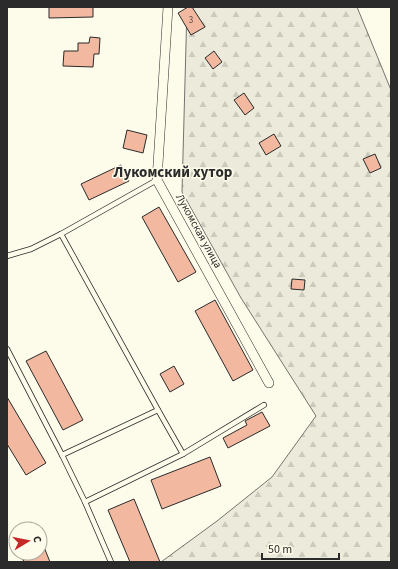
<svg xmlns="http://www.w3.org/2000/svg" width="398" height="569" font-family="'Source Sans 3',sans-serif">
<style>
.forest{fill:url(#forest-firs);stroke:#74746e}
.building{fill:#f2b8a0;stroke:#2b2b2b}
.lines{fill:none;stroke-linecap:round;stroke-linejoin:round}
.lane-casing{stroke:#2b2b2b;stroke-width:6}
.street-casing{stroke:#2b2b2b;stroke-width:10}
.lane{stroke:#fdfbea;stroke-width:4.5}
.street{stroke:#fdfbea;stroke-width:9}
.labels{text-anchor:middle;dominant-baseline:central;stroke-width:3;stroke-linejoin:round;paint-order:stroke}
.number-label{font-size:9px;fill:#5d4e48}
.street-label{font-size:11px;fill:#2b2b2b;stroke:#fdfbea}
.district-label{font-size:15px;font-weight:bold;fill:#2b2b2b;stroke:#fdfbea}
</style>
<defs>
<pattern id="forest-firs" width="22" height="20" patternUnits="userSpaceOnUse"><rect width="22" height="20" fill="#ecebdb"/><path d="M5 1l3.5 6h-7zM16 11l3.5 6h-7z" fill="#cbcabc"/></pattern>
</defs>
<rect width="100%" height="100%" fill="#fdfbea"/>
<polygon class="forest" points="187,7 357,7 391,90 391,562 161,562 217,521 272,477 316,416 241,298 182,192"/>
<g class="building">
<polygon points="49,7 93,7 93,17 49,18"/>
<polygon points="188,7 192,7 205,27 191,35 178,13"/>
<polygon points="90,37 100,38 99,54 94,54 93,67 63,66 64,51 78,51 78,43 89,43"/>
<polygon points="214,51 222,62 213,69 205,58"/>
<polygon points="244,93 254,108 245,115 234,100"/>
<polygon points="127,130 147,135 143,153 123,148"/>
<polygon points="274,134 281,146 266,155 259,143"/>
<polygon points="375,154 381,168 370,173 363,159"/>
<polygon points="121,165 129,181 89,200 81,184"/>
<polygon points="159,207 196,272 178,282 142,217"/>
<polygon points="292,279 305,280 304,290 291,289"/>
<polygon points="215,300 253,370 233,381 195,311"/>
<polygon points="46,351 83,420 63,430 26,361"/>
<polygon points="174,366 184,384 170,392 160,374"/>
<polygon points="7,397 46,463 26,475 7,444"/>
<polygon points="262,412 270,426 228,448 223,438 247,425 245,421"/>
<polygon points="210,457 221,486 162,509 151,480"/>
<polygon points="134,499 160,562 130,562 108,510"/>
<polygon points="40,537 50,562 24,562 20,553 40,553"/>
</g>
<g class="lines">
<defs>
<g id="lane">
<polyline points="7,256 31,249 61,234 157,180"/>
<polyline points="7,349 62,455 158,410 61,234"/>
<polyline points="158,410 183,454 264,405"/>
<polyline points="62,455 85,502"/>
<polyline points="111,562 85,502 183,454"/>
</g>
<polyline id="street" points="168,7 157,180 269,383"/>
</defs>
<use href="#lane" class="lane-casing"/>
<use href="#street" class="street-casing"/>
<use href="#lane" class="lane"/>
<use href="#street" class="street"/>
</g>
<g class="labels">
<g class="number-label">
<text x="191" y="20">3</text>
</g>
<g class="street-label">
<text transform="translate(199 231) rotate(61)">Лукомская улица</text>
</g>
<g class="district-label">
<text x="173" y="172">Лукомский хутор</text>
</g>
</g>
<rect width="398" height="569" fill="none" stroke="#2b2b2b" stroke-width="16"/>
<g transform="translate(28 541) rotate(80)"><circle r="19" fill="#fdfbea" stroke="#a9a89e"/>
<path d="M0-3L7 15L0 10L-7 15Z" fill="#c62828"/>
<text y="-6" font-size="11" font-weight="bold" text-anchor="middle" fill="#2b2b2b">С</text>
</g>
<path d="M262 553v6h77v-6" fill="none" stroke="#2b2b2b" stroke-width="2"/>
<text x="268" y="553" font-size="12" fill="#2b2b2b" stroke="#fdfbea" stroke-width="3" paint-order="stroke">50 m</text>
</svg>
